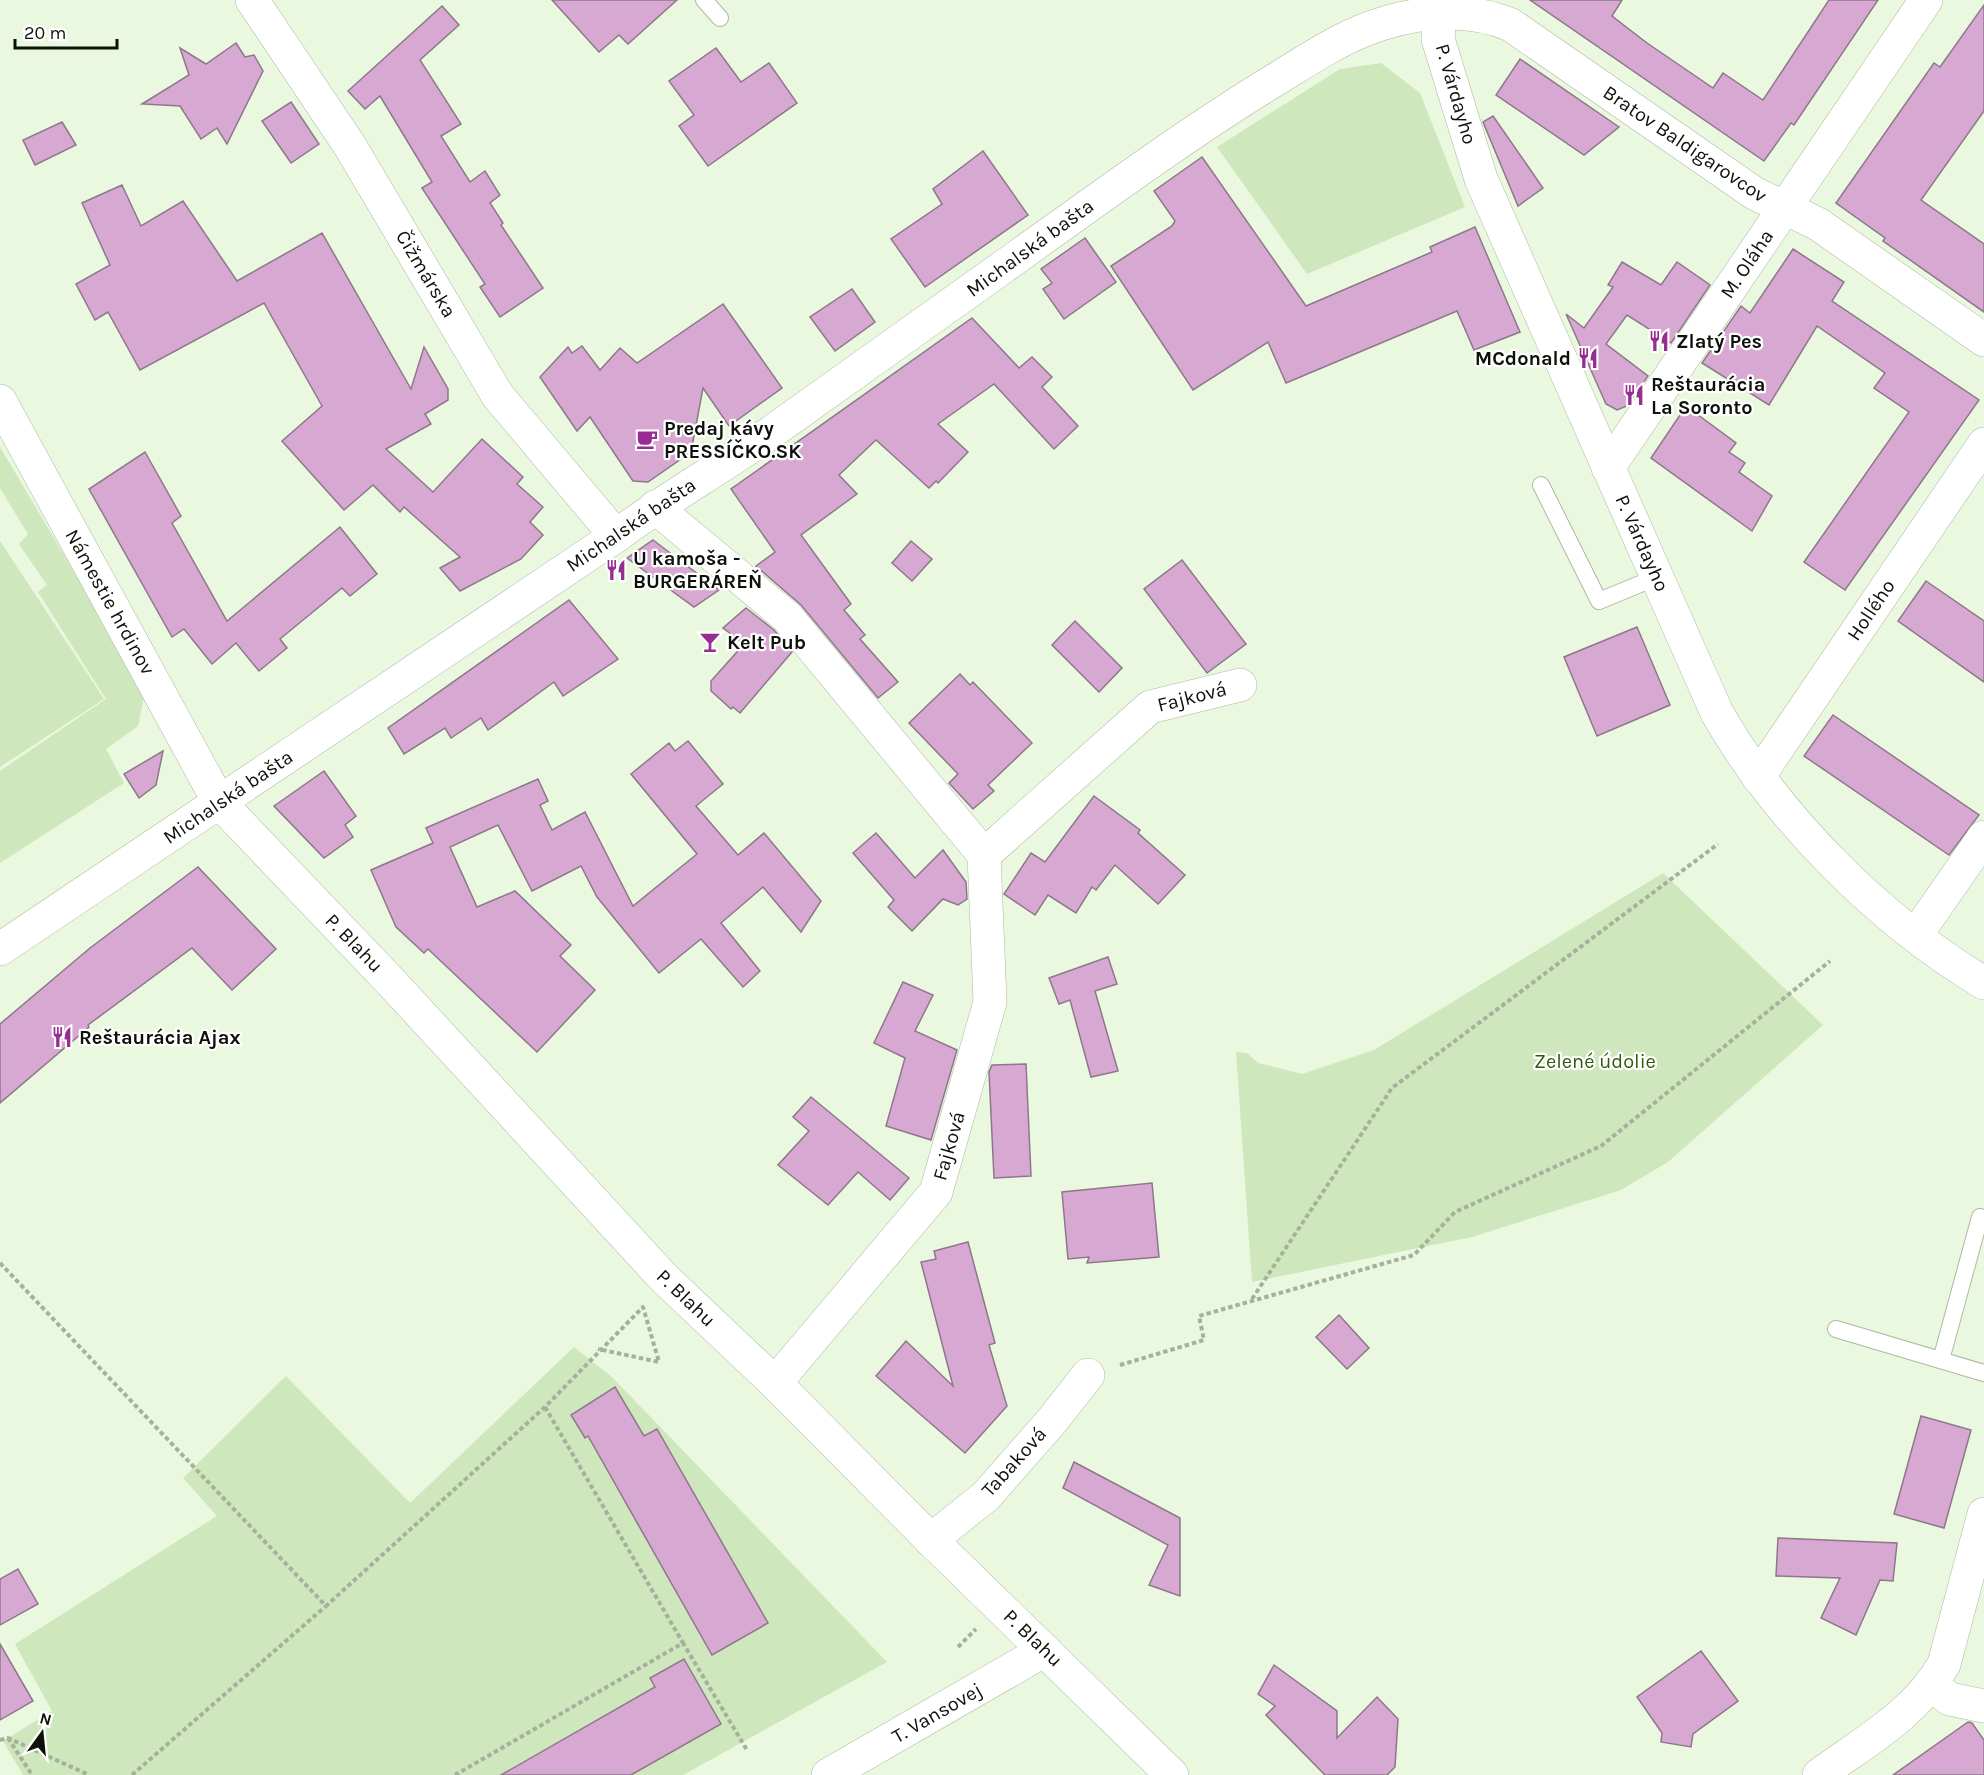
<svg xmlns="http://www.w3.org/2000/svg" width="1984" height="1775" font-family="Karla,sans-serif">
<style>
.green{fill:#cfe7bc}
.building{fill:#d7a8d2;stroke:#8d788a;stroke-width:1.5}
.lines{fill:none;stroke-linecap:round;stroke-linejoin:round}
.service-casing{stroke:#acbaa2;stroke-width:18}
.minor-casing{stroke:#acbaa2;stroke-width:34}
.path{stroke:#a6b19d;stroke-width:4;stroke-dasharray:4.5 3;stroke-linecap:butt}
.service{stroke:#fff;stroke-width:16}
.minor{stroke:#fff;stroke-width:33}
.labels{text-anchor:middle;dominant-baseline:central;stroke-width:4.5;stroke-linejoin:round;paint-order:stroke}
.street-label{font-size:20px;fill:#0d1109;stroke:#fff}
.poi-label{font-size:20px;font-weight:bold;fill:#0d1109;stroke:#fff;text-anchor:start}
.park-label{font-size:20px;fill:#35580b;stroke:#fff}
</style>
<rect width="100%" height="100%" fill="#eaf8df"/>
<g class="green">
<polygon points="1381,63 1420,93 1465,207 1307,274 1217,147 1340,69"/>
<polygon points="0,447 145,692 138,726 106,749 124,783 0,863 0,771 106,699 38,592 47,585 19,544 28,534 0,488"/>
<polygon points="0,541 104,699 0,767"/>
<polygon points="1663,873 1823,1025 1668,1162 1621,1190 1472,1237 1252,1282 1236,1052 1247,1053 1258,1063 1302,1074 1374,1050"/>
<polygon points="574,1347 612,1377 887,1662 683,1775 23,1775 3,1741 52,1711 15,1644 217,1516 183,1478 286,1376 410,1503"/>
</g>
<g class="building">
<polygon points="552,0 677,0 628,44 619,35 599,52"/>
<polygon points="1530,0 1622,0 1612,16 1647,43 1713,88 1723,73 1763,100 1829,0 1878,0 1794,125 1791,123 1764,161"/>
<polygon points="1984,5 1984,111 1921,200 1984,244 1984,312 1883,241 1885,238 1836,203 1934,63 1940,67"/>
<polygon points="442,6 459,25 420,60 461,124 441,136 470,182 485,171 500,195 490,203 503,223 501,225 543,288 500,317 480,287 485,284 422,188 432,182 380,96 365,109 348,91"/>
<polygon points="236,43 245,57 254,55 263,71 227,144 217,128 201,139 180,106 142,104 189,75 180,48 206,64"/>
<polygon points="716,48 741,82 769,63 797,103 708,166 679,126 694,115 669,81"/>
<polygon points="1520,59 1619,127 1584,155 1496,95"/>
<polygon points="291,102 319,144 291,163 262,121"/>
<polygon points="1493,116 1543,188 1518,206 1483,122"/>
<polygon points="62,122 76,145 35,165 23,140"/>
<polygon points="983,151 1028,215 925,287 891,239 942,204 933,189"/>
<polygon points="1202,157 1306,306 1432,252 1430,247 1475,227 1520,332 1474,350 1457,311 1286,383 1268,342 1193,390 1111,266 1172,226 1175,221 1154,191"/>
<polygon points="122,185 141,226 183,201 237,281 322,233 411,389 424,347 448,389 448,400 425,414 431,424 386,449 433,492 482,439 523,477 517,484 543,507 530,522 543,535 521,559 460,591 440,568 460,557 404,507 400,512 373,485 344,510 282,441 322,406 264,303 140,370 108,312 95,320 76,284 110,265 82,203"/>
<polygon points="1085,238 1116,282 1064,319 1043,289 1052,283 1041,269"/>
<polygon points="1793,249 1844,282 1832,301 1979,400 1845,590 1804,562 1909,412 1874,388 1885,373 1817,326 1769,405 1702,363 1741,306 1750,313"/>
<polygon points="1622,262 1661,285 1677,262 1710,285 1671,343 1627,315 1606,344 1648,376 1627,406 1617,410 1606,404 1566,314 1584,328 1613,287 1608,285"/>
<polygon points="852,289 875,322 835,351 810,317"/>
<polygon points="723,304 782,388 729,426 703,388 691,452 648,482 633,481 590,417 577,431 540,377 568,347 572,353 582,346 600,370 620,348 637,363"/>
<polygon points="972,318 1019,368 1032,357 1052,377 1042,387 1078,426 1054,449 994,384 938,424 968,452 938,483 936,481 929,488 876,440 839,475 857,494 801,535 851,604 844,610 865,635 860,639 898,682 878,698 801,605 756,566 775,552 731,489"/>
<polygon points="1686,406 1736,443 1729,452 1745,463 1739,472 1772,496 1752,531 1651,458"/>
<polygon points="145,452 181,516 172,523 227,621 340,527 377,574 350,596 342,588 280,639 287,648 259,671 236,643 212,664 184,629 172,637 89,489"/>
<polygon points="653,540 719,590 694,607 627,558"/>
<polygon points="911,541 932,559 912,581 892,563"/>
<polygon points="1182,560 1246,644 1207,673 1144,589"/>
<polygon points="1926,581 1984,621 1984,682 1898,621"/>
<polygon points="569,600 618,659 563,696 554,682 488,730 481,718 451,738 445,728 404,754 388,728"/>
<polygon points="746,608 774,630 792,652 740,713 733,707 731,709 711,691 711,681 744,644 723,628"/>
<polygon points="1075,621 1122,668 1099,692 1052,645"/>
<polygon points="1637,627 1670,705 1597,736 1564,657"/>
<polygon points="960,674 970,685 973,682 1032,743 988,785 994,791 973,809 949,783 958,774 909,723"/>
<polygon points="1833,715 1979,815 1949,855 1804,756"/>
<polygon points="688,741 723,784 696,806 738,855 764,833 821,901 801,932 763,887 721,923 760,971 743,987 701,939 659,973 597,897 581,866 532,891 498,825 450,847 477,907 515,891 571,945 560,956 595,990 537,1052 428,949 424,953 396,927 371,870 433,843 426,828 538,779 548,801 540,805 552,830 585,812 633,906 697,854 631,774 669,743 675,751"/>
<polygon points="163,751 156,785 139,798 124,774"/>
<polygon points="324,771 356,816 345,825 353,837 324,858 274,806"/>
<polygon points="1094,796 1140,830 1138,833 1185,875 1158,904 1115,865 1096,890 1092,887 1076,913 1048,895 1035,915 1004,894 1031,853 1045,862"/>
<polygon points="876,833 915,878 943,850 966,882 967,899 958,905 943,899 912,931 888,907 894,900 853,853"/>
<polygon points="198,867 276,949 232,990 192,948 88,1025 89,1027 0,1103 0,1024 90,948"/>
<polygon points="1108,957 1117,984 1095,991 1118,1071 1091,1077 1070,1000 1059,1004 1049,978"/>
<polygon points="903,982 933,995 915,1031 957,1050 931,1140 886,1126 905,1058 874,1043"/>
<polygon points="1026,1064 1031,1176 994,1178 989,1072 992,1065"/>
<polygon points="811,1097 909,1178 890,1200 858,1172 828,1205 778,1165 809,1131 793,1117"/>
<polygon points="1152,1183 1159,1257 1087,1263 1089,1257 1068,1259 1062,1192"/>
<polygon points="968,1242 995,1343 989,1345 1007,1406 965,1453 876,1376 906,1341 953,1386 921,1262 936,1259 934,1251"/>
<polygon points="1339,1315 1369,1348 1347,1369 1316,1337"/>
<polygon points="615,1387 644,1436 657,1429 768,1623 712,1655 588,1436 585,1438 571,1415"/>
<polygon points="1921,1416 1971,1430 1944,1528 1894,1514"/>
<polygon points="1074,1462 1180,1518 1180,1596 1149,1585 1168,1545 1063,1488"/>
<polygon points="1778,1538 1897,1543 1893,1581 1880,1580 1856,1635 1821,1618 1840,1578 1776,1576"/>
<polygon points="18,1569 38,1604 0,1625 0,1579"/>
<polygon points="0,1644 33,1701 0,1720"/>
<polygon points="1701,1651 1738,1701 1693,1734 1691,1747 1661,1742 1662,1733 1637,1697"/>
<polygon points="684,1659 721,1724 631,1775 501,1775 655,1687 650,1678"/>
<polygon points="1274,1665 1337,1711 1337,1738 1377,1697 1398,1719 1395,1767 1387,1775 1325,1775 1266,1715 1275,1706 1258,1694"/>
<polygon points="1968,1722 1972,1723 1984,1740 1984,1775 1893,1775"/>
</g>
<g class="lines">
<defs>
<g id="service">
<polyline points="704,0 720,18"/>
<polyline points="1541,485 1599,601 1657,577"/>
<polyline points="1836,1329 1984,1373"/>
<polyline points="1941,1360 1980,1217"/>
</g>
<g id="minor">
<polyline points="252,0 350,146 498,396 616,536"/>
<path d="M1441,0L1438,39L1481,179L1717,713C1778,819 1879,920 1984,983"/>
<polyline points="0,401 219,802 391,982 664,1278 775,1383 931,1540 1172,1775"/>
<polyline points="1608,468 1926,0"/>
<polyline points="655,507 787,617 984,855 990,1002 936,1192 775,1383"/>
<polyline points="1758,777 1984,444"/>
<polyline points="984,855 1150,707 1240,685"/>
<polyline points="1916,935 1984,837"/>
<path d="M0,949L616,536C664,500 716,471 766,436C845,380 924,323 1003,267C1090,205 1175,142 1265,86C1297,67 1328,45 1362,31C1409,12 1464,5 1511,25L1754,193L1818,224L1984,340"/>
<polyline points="931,1540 986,1496 1051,1422 1088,1375"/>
<polyline points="1932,1686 1950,1699 1984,1706"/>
<polyline points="828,1775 1045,1650"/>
<path d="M1819,1775C1864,1742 1916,1714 1944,1664L1984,1514"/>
</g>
</defs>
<use href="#service" class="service-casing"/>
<use href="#minor" class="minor-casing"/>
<g class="path">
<polyline points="0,1263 326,1606 545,1407 643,1307 659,1362 598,1349"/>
<polyline points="1252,1299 1392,1088 1718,844"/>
<polyline points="1120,1365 1204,1340 1199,1316 1414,1255 1455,1212 1601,1146 1830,961"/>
<polyline points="545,1407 683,1643"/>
<polyline points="958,1647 976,1629"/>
<polyline points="8,1738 32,1775"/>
<polyline points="0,1740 8,1738 89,1775"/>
<polyline points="132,1775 326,1606"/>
<polyline points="455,1775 683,1643 747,1750"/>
</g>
<use href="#service" class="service"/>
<use href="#minor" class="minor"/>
</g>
<defs>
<symbol id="restaurant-bare" viewBox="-9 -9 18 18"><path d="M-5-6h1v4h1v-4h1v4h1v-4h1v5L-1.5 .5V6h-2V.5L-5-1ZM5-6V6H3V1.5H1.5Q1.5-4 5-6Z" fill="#962d90" stroke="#fff" stroke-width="2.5" paint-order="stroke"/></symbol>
<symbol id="cafe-bare" viewBox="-9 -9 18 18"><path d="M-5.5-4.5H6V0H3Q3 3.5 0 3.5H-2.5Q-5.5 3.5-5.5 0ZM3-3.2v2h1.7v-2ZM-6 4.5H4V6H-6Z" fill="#962d90" stroke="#fff" stroke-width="2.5" paint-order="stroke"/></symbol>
<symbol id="bar-bare" viewBox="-9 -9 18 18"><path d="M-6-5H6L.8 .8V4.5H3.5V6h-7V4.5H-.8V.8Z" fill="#962d90" stroke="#fff" stroke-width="2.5" paint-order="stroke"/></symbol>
</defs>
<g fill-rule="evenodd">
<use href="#restaurant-bare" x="1644" y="326" width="30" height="30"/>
<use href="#restaurant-bare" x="1573" y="343" width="30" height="30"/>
<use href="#restaurant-bare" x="1619" y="380" width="30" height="30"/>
<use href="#cafe-bare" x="632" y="424" width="30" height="30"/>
<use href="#restaurant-bare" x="601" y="555" width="30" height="30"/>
<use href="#bar-bare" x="695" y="627" width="30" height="30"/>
<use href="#restaurant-bare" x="47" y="1022" width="30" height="30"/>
</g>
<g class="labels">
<g class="street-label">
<text transform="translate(1456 94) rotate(74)">P. Várdayho</text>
<text transform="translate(1685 144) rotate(34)">Bratov Baldigarovcov</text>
<text transform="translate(1030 248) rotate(-36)">Michalská bašta</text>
<text transform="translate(1747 264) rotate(-56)">M. Oláha</text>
<text transform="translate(426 274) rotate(59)">Čižmárska</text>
<text transform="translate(631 525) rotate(-34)">Michalská bašta</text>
<text transform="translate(1642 543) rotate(66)">P. Várdayho</text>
<text transform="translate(110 602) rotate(61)">Námestie hrdinov</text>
<text transform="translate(1871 610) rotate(-56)">Hollého</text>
<text transform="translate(1192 697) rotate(-14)">Fajková</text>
<text transform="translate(228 797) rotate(-34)">Michalská bašta</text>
<text transform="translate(354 943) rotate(46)">P. Blahu</text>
<text transform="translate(949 1146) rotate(-74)">Fajková</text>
<text transform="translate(686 1298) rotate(44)">P. Blahu</text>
<text transform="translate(1014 1462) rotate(-48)">Tabaková</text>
<text transform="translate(1033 1638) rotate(44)">P. Blahu</text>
<text transform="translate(937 1713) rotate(-30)">T. Vansovej</text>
</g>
<g class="poi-label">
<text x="1676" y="341">Zlatý Pes</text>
<text x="1571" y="358" text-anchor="end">MCdonald</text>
<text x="1651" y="384">Reštaurácia<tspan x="1651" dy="23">La Soronto</tspan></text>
<text x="664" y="428">Predaj kávy<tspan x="664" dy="23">PRESSÍČKO.SK</tspan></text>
<text x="633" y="558">U kamoša -<tspan x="633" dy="23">BURGERÁREŇ</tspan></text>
<text x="727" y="642">Kelt Pub</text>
<text x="79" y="1037">Reštaurácia Ajax</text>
</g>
<g class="park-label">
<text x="1595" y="1061">Zelené údolie</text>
</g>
</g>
<g transform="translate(42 1733) rotate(15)" stroke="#ffffff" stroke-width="4.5" paint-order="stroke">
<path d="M0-4.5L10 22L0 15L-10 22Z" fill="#0d1109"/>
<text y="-9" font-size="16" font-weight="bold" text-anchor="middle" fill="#0d1109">N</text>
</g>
<path d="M15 39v9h102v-9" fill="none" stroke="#0d1109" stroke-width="3"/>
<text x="24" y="39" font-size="18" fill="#0d1109" stroke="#ffffff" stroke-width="4.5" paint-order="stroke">20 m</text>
</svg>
